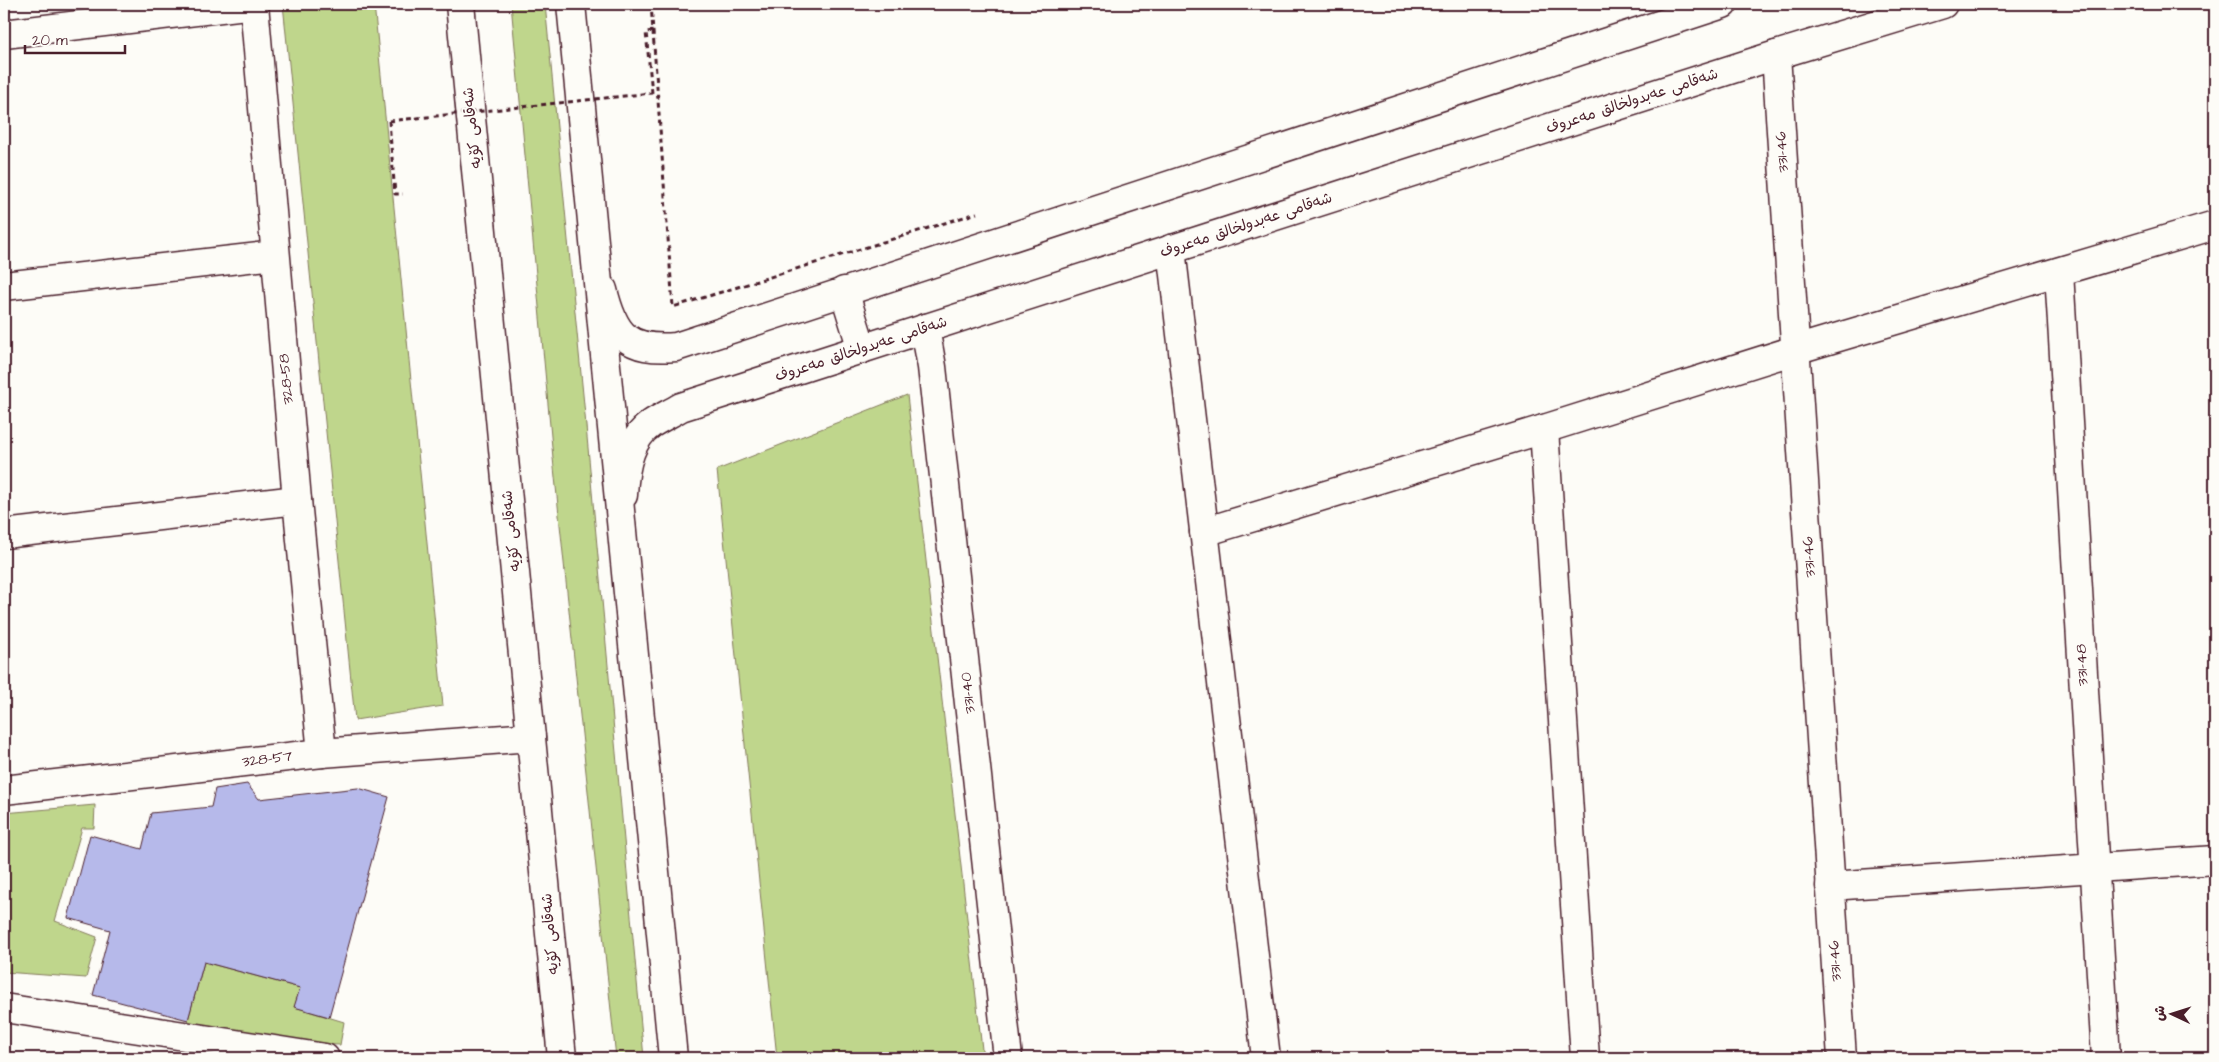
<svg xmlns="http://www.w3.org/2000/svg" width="2219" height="1062" font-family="'Architects Daughter','Playpen Sans Arabic',sans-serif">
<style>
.green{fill:#bfd68c;stroke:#847a5c}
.building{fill:#b6b9ea;stroke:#4a1f2b}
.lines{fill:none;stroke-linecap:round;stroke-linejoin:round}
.minor-casing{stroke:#4a1f2b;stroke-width:31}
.secondary-casing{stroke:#4a1f2b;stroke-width:31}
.trunk-casing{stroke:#4a1f2b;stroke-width:31}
.path{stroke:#4a1f2b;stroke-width:3;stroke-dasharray:5 4;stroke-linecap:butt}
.minor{stroke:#fdfcf7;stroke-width:28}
.secondary{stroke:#fdfcf7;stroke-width:28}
.trunk{stroke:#fdfcf7;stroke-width:28}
.path-bridge{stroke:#4a1f2b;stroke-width:3;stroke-dasharray:5 4;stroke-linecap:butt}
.labels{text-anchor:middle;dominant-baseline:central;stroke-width:4;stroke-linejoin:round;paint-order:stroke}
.street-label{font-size:15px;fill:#4a1f2b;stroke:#fdfcf7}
</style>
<rect width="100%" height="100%" fill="#fdfcf7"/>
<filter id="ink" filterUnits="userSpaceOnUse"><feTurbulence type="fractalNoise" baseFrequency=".02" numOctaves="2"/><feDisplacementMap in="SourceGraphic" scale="10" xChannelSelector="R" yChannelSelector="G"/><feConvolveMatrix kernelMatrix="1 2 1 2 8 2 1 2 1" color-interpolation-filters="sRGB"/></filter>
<g filter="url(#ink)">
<g class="green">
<polygon points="283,4 374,4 443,706 355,720"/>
<polygon points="511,4 545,4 585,415 644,1058 616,1058 553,458"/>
<polygon points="907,395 983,1058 777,1058 717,470"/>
<polygon points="95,805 94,828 82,828 55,921 97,937 86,978 4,972 4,813"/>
<polygon points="204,962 300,988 295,1007 344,1022 340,1045 186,1039 188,1020"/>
</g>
<polygon class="building" points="247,784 259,799 358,788 389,797 329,1017 294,1007 300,988 204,962 188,1020 93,995 110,930 68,918 90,835 142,849 151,813 211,807 215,789"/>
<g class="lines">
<defs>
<g id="minor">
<polyline points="254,4 297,500 322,753"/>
<polyline points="4,34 254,4"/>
<polyline points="1776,55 1842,1058"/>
<polyline points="1171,249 1266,1058"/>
<polyline points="2059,272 2106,1058"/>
<polyline points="4,286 275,255"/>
<polyline points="925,328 932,367 1008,1058"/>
<polyline points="1544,429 1585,1058"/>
<polyline points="1204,532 1544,429 1795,350 2215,225"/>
<polyline points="4,534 297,500"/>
<polyline points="4,790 322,753 531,737"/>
<polyline points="1830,886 2215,860"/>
<polyline points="4,1008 325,1058"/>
</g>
<g id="secondary">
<path d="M603,290C614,336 628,351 676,347L1723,4"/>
<polyline points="844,291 862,349"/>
<path d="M623,495C624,471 629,439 651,424C660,418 671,413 681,407L1776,55L1943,4"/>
</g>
<g id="trunk">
<polyline points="460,4 562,1058"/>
<polyline points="571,4 673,1058"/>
</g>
</defs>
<use href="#minor" class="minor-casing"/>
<use href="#secondary" class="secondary-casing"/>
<use href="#trunk" class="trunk-casing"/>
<g class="path">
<polyline points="651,4 673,307 977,213"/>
<polyline points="652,93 646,32 654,31"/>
<polyline points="389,121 395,194 403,194"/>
</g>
<use href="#minor" class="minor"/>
<use href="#secondary" class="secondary"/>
<use href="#trunk" class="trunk"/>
<polyline class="path-bridge" points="389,121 652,93"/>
</g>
</g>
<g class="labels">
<g class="street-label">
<text transform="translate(1632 101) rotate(-18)">شەقامی عەبدولخالق مەعروف</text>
<text transform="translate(472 128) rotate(-96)">شەقامی کۆیە</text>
<text transform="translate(1782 152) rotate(-94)">331-46</text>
<text transform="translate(1246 225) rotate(-18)">شەقامی عەبدولخالق مەعروف</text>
<text transform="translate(861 349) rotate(-18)">شەقامی عەبدولخالق مەعروف</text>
<text transform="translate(286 379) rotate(-95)">328-58</text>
<text transform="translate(511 531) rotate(-96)">شەقامی کۆیە</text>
<text transform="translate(1809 557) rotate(-94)">331-46</text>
<text transform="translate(2082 665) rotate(-93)">331-48</text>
<text transform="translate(968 693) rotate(-96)">331-40</text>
<text transform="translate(267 759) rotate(-7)">328-57</text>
<text transform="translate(550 934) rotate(-95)">شەقامی کۆیە</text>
<text transform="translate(1835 961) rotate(-94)">331-46</text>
</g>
</g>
<rect width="2219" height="1062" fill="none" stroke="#fdfcf7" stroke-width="20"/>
<rect x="10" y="10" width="2199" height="1042" fill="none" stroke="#4a1f2b" stroke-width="2" filter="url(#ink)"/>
<g transform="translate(2172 1014) rotate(274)" stroke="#fdfcf7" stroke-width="4" paint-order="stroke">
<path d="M0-4L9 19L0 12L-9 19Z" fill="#4a1f2b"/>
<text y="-8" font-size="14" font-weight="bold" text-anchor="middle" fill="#4a1f2b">ش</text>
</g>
<path d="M25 45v8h100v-8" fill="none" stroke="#4a1f2b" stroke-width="2.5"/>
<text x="32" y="45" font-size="15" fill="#4a1f2b" stroke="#fdfcf7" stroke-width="4" paint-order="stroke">20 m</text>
</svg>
